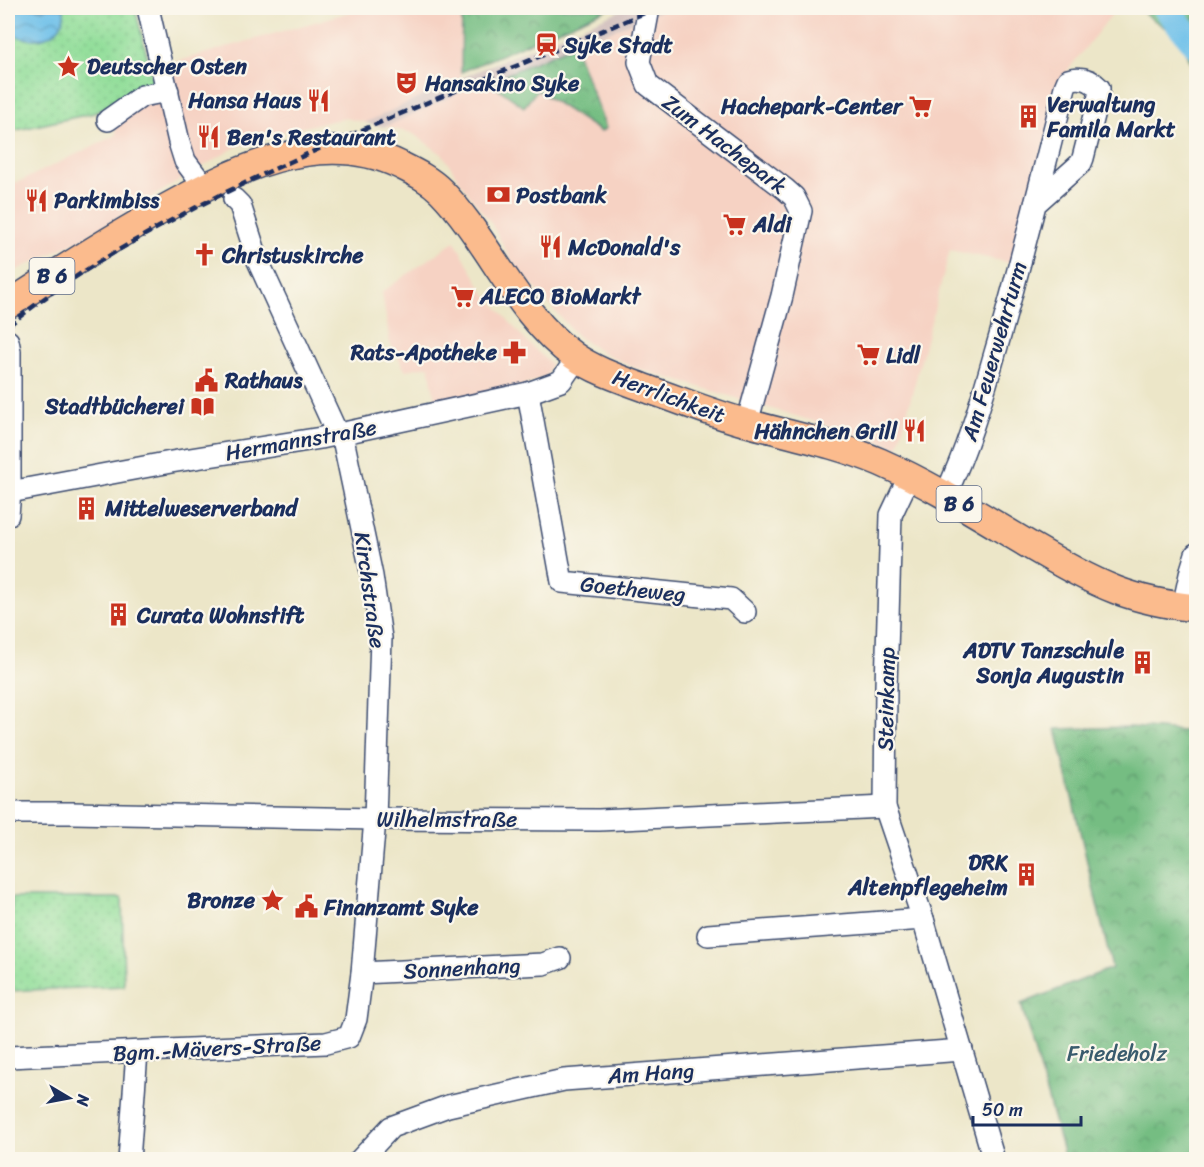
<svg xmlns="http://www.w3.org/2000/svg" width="1204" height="1167" font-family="Sriracha,sans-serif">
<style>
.built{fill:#f6d2c3}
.railway{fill:#d1bfbd}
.grass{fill:url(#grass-dots);stroke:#56867c;stroke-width:1.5}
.forest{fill:url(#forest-crowns);stroke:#487670;stroke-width:1.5}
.water{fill:url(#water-waves);stroke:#4478a4;stroke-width:1.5}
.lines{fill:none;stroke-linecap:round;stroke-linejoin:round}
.river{stroke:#6dc0e9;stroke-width:26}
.minor-casing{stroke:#3a4a6e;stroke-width:24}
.major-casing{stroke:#3a4a6e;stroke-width:30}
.minor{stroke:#fff;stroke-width:21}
.major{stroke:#fbbb8d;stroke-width:27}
.rail{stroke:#1b2f5e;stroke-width:4.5;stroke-dasharray:9 4.5;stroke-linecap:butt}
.labels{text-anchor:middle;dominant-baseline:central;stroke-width:4.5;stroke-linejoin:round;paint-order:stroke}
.shield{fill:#fbf7ec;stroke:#5e6b89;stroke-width:1.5}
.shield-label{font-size:21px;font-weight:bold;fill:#1b2f5e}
.poi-label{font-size:22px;font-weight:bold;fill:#1b2f5e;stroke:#fbf7ec;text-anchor:start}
.street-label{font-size:22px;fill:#1b2f5e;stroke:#fbf7ec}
.park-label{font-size:22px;fill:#395b6d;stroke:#fbf7ec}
</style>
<defs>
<pattern id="grass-dots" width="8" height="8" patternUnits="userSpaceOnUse" patternTransform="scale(1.5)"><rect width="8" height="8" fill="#92de9a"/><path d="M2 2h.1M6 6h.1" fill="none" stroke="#7dbf87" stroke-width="1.8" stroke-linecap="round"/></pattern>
<pattern id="forest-crowns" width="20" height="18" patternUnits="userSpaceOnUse" patternTransform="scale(1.5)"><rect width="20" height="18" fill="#75bd82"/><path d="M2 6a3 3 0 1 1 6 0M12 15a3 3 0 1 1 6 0" fill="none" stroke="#5f9a6e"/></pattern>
<pattern id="water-waves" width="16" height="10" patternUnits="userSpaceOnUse" patternTransform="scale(1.5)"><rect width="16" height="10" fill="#6dc0e9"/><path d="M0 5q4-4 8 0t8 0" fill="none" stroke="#599cc0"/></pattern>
</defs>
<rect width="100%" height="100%" fill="#fbf7ec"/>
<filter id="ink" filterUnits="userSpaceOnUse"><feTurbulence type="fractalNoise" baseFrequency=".0167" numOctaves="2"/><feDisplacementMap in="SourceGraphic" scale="12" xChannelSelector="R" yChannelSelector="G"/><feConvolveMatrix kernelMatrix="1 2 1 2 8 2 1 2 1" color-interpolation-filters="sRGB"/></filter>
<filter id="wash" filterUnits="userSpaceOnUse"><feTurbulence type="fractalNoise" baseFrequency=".008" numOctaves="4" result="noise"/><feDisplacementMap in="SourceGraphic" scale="24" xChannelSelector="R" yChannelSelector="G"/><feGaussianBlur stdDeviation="1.35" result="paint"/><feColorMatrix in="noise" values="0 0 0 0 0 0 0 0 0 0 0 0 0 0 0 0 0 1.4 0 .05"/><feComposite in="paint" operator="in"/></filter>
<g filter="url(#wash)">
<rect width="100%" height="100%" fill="#ece6c8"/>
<g class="built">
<polygon points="364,8 461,8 461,92 667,8 1117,8 1064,75 1011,263 950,250 898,447 633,367 600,351 577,336 513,263 491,223 465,189 443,155 412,133 345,118 271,134 234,148 82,239 8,274 8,185 23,180 116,135 114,117 154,88 150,69"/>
<polygon points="455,241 483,291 526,341 551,364 547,376 525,385 436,406 429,366 405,370 390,343 382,292"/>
</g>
<polygon class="railway" points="626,8 667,8 461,92 385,127 365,123 461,78"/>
<g class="grass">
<polygon points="8,8 135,8 155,88 94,113 8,132"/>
<polygon points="11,898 122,898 124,986 8,991 8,909 12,908"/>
</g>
<g class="forest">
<polygon points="462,8 609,8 461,72"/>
<polygon points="1143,8 1196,8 1196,67 1192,65 1179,37 1145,14"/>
<polygon points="574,45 606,128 601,132 537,90 524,107 489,82"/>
<polygon points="1131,727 1196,732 1196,1159 1065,1159 1021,1004 1112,968 1056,729"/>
</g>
<path class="water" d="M8,8H64C66,28 50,40 31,39C23,39 15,35 8,33Z"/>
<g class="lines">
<polyline class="river" points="1166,8 1196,45"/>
</g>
</g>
<g filter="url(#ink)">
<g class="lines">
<defs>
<g id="minor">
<polyline points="148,8 179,142 185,161 197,177 202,188"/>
<polyline points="649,8 639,62 648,85 785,189 794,197 801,211 782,296 747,423"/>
<polyline points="108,120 142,96 168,91"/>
<polyline points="234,199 240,205 258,261 336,431 342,434"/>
<polyline points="8,341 10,351 10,492 8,515"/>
<polyline points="528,393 562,582 731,599 745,612"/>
<polyline points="909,477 891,515 886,686 885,807 923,919 994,1160"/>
<polyline points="10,492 171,462 321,438 528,393 561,381 577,358"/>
<path d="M945,496C967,450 981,402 995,353C1021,265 1042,175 1065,87L1068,80C1081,76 1090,79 1099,88V96L1083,158L1081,163L1035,204"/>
<polyline points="1183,607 1191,570 1196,554"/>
<polyline points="8,813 72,813 375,819 599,820 885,807"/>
<polyline points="708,935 923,919"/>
<polyline points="362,973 543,964 560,958"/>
<polyline points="8,1057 326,1043 349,1037 356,1019 362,973 375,819 381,638 372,576 342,434"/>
<polyline points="129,1160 137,1052"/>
<polyline points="360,1160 391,1127 448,1106 564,1080 962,1050"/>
</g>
<path id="major" d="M8,305C58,272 108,240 160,211C232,171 319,126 400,165C414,172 429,179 441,191C489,240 517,315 574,356C597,372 624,380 650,390C682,401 714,414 747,423C791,435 837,444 880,462C934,486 985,519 1036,549C1062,564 1088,579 1116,590C1142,600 1169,605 1196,608"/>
</defs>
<use href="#minor" class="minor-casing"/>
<use href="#major" class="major-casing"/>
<use href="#minor" class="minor"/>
<use href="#major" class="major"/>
<path class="rail" d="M8,326C86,263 177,215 268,172C395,113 527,63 656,8"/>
</g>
</g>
<defs>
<symbol id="station-bare" viewBox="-9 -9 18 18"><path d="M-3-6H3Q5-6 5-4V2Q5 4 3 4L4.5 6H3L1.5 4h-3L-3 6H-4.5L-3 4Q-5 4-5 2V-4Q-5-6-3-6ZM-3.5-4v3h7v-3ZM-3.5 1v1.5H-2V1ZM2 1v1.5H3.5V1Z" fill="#c8321e" stroke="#fbf7ec" stroke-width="2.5" paint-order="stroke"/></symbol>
<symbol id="sight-bare" viewBox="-9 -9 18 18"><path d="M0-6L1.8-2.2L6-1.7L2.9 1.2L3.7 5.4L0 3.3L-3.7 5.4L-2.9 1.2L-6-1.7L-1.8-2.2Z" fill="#c8321e" stroke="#fbf7ec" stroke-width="2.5" paint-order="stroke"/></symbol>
<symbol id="theatre-bare" viewBox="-9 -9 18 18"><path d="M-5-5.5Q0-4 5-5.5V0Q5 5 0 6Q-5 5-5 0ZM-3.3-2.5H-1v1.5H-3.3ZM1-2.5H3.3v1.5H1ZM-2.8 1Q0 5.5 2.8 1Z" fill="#c8321e" stroke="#fbf7ec" stroke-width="2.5" paint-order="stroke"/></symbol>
<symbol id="restaurant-bare" viewBox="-9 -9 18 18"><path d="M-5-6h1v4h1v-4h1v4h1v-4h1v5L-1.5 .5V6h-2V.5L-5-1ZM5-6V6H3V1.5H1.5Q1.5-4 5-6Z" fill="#c8321e" stroke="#fbf7ec" stroke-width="2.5" paint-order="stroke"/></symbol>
<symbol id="supermarket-bare" viewBox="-9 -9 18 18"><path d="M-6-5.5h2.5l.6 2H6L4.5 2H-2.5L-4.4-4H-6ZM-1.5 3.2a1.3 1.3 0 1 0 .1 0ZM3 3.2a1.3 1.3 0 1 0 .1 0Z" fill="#c8321e" stroke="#fbf7ec" stroke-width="2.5" paint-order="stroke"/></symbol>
<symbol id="building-bare" viewBox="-9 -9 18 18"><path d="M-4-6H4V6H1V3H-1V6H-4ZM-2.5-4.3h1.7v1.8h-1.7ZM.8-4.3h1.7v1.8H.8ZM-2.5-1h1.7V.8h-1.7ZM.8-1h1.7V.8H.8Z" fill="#c8321e" stroke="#fbf7ec" stroke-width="2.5" paint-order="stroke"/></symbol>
<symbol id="bank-bare" viewBox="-9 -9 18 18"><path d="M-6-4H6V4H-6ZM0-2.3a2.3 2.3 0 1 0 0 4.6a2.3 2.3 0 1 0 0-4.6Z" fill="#c8321e" stroke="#fbf7ec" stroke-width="2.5" paint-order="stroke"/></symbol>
<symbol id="church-bare" viewBox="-9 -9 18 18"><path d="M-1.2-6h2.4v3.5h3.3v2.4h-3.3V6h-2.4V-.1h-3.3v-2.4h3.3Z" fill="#c8321e" stroke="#fbf7ec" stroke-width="2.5" paint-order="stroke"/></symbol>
<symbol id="pharmacy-bare" viewBox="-9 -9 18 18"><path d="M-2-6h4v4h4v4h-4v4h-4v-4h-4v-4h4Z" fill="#c8321e" stroke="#fbf7ec" stroke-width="2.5" paint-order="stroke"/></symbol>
<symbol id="civic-bare" viewBox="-9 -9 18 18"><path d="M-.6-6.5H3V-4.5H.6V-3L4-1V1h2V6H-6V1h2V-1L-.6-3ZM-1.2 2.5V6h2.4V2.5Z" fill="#c8321e" stroke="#fbf7ec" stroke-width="2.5" paint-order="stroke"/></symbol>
<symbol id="library-bare" viewBox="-9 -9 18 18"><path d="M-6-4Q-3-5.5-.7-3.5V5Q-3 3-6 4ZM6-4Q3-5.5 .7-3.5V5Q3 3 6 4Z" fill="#c8321e" stroke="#fbf7ec" stroke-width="2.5" paint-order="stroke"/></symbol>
</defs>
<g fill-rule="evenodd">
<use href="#station-bare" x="530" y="28" width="33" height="33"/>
<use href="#sight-bare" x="52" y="50" width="33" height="33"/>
<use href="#theatre-bare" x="390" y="66" width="33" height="33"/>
<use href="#restaurant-bare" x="302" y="84" width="33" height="33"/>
<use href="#supermarket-bare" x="904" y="90" width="33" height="33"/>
<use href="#building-bare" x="1012" y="100" width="33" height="33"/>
<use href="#restaurant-bare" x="192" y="120" width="33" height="33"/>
<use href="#bank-bare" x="482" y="178" width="33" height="33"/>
<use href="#restaurant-bare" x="20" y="184" width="33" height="33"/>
<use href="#supermarket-bare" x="718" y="208" width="33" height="33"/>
<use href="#restaurant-bare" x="534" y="230" width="33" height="33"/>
<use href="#church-bare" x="188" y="238" width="33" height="33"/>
<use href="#supermarket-bare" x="446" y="280" width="33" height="33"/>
<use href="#pharmacy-bare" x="498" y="336" width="33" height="33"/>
<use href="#supermarket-bare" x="852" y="338" width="33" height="33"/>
<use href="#civic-bare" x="190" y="364" width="33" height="33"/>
<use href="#library-bare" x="186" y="390" width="33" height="33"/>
<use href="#restaurant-bare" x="898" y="414" width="33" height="33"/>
<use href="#building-bare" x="70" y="492" width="33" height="33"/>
<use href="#building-bare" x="102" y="598" width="33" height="33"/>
<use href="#building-bare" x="1126" y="646" width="33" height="33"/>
<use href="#building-bare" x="1010" y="858" width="33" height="33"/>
<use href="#sight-bare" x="256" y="884" width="33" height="33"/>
<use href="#civic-bare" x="290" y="890" width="33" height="33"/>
</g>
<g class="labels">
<g class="shield">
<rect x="29.5" y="258" width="45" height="36" rx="4.5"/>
<rect x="936.5" y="486" width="45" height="36" rx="4.5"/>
</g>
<g class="shield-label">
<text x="52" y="276">B 6</text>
<text x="959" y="504">B 6</text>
</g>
<g class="poi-label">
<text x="564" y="45">Syke Stadt</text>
<text x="87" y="66">Deutscher Osten</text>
<text x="425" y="83">Hansakino Syke</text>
<text x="301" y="100" text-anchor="end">Hansa Haus</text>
<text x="1047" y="104">Verwaltung<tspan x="1047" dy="25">Famila Markt</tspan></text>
<text x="902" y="106" text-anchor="end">Hachepark-Center</text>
<text x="227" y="137">Ben's Restaurant</text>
<text x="516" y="195">Postbank</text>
<text x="54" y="200">Parkimbiss</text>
<text x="753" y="224">Aldi</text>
<text x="568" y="247">McDonald's</text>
<text x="222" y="255">Christuskirche</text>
<text x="480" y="296">ALECO BioMarkt</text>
<text x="497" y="352" text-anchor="end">Rats-Apotheke</text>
<text x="886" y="355">Lidl</text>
<text x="225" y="380">Rathaus</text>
<text x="184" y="406" text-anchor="end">Stadtbücherei</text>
<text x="897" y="431" text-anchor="end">Hähnchen Grill</text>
<text x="105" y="508">Mittelweserverband</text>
<text x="137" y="615">Curata Wohnstift</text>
<text x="1124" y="650" text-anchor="end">ADTV Tanzschule<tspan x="1124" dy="25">Sonja Augustin</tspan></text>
<text x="1008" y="862" text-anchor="end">DRK<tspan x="1008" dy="25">Altenpflegeheim</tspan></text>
<text x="255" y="900" text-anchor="end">Bronze</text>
<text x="324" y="907">Finanzamt Syke</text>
</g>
<g class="street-label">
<text transform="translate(725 144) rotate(37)">Zum Hachepark</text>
<text transform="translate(994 351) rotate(-74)">Am Feuerwehrturm</text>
<text transform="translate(669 396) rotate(20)">Herrlichkeit</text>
<text transform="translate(301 440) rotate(-10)">Hermannstraße</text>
<text transform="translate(633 589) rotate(6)">Goetheweg</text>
<text transform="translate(370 590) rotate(82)">Kirchstraße</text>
<text transform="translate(886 699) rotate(-89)">Steinkamp</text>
<text x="447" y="819">Wilhelmstraße</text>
<text transform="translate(462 968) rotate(-3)">Sonnenhang</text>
<text transform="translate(217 1048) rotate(-3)">Bgm.-Mävers-Straße</text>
<text transform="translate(651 1073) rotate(-4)">Am Hang</text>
</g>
<g class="park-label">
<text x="1117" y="1053">Friedeholz</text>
</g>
</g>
<rect width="1204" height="1167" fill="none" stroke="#fbf7ec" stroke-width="30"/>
<g transform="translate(69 1098) rotate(100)" stroke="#fbf7ec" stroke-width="4.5" paint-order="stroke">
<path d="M0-4.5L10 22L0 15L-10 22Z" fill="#1b2f5e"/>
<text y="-9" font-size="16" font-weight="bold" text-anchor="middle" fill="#1b2f5e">N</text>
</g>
<path d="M973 1116v9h108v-9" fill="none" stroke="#1b2f5e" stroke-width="3"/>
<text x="982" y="1116" font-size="18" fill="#1b2f5e" stroke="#fbf7ec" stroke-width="4.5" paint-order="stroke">50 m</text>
</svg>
